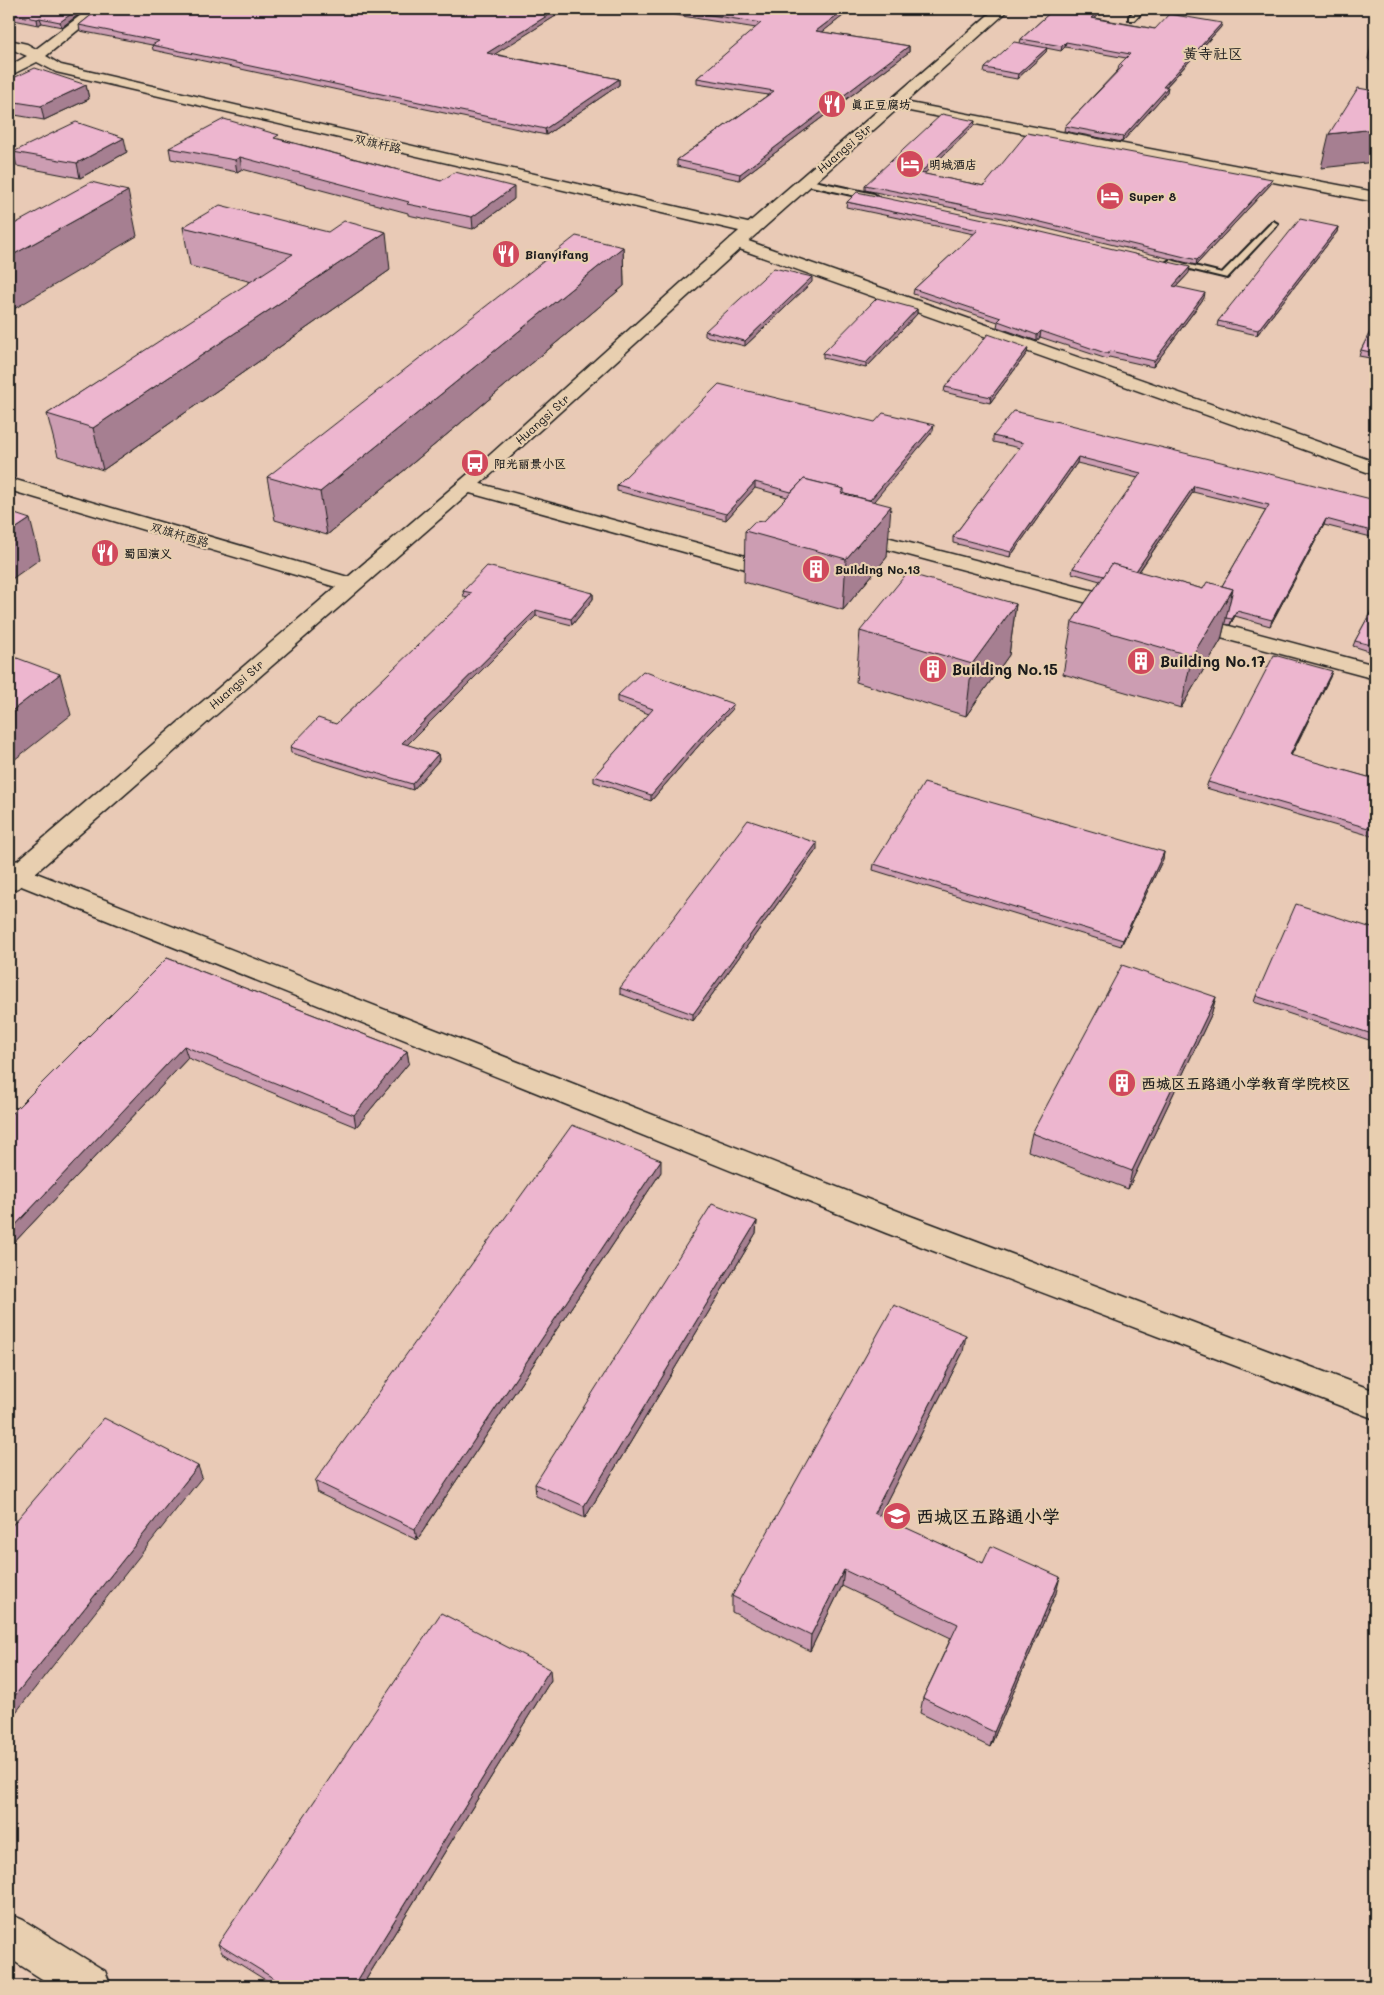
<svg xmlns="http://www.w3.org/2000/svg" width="1384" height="1995" font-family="Mali,'LXGW WenKai TC',sans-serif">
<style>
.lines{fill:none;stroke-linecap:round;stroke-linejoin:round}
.lane-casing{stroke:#1c1c1c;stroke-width:4}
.street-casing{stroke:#1c1c1c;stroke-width:3}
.secondary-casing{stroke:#1c1c1c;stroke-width:3}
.lane{fill:#e8cfb0;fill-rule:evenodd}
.street{fill:#e8cfb0;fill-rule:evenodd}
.secondary{fill:#e8cfb0;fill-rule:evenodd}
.wall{fill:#cc9db2;stroke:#1c1c1c;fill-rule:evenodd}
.shaded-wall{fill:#a67f91;stroke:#1c1c1c}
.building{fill:#edb6cf;stroke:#1c1c1c}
.labels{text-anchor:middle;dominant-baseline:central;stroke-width:4.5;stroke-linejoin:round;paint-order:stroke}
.far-poi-label{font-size:12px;font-weight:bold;fill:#1c1c1c;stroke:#e8cfb0;text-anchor:start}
.far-street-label{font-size:12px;fill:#1c1c1c;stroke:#e8cfb0}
.far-quarter-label{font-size:15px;fill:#1c1c1c;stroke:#e8cfb0}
.poi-label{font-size:15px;font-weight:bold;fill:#1c1c1c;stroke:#e8cfb0;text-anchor:start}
.near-poi-label{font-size:18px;font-weight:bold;fill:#1c1c1c;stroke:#e8cfb0;text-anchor:start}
</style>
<rect width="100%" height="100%" fill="#e9cab6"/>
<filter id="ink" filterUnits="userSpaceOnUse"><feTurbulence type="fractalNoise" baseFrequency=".02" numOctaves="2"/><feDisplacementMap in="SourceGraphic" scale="10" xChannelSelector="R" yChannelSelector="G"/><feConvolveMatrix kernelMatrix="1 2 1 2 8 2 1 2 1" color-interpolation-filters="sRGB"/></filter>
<g filter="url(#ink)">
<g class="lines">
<defs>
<g id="lane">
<polygon points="1137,9 1145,9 1135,20 1129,20 1129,16"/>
<polygon points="805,179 874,194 878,197 874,200 802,184 801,182"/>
<polygon points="1273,221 1278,224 1276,226 1227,278 1165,263 1170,260 1222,273"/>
</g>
<g id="street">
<polygon points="89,9 104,9 46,56 61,65 752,224 758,225 760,229 758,233 752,234 56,72 37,62 9,76 9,66 27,56 9,48 9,40 27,44 36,49"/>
<polygon points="894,100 1375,192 1375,202 889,107 887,104"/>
<polygon points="737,237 1375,462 1375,475 731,246 729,242 731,238"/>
<path d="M466,480L749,557C758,547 764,537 779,541L783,545L761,570L753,571L459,490L456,486L459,482Z"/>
<polygon points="852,528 1133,601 1136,606 1133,611 1125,613 845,538 842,534 845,530"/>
<polygon points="1188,615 1375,665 1375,679 1180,627 1177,622 1180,617"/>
<polygon points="9,859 18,861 26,869 908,1215 1375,1391 1375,1419 886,1233 9,881"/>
<polygon points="9,1914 23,1920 105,1971 111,1986 53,1986 9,1958"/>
</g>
<polygon id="secondary" points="995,9 1010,9 743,246 496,470 18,888 9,891 9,868 336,587 9,490 9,478 348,577 482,462 731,238"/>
</defs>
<use href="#lane" class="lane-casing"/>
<use href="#street" class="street-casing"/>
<use href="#secondary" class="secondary-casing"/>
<use href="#lane" class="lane"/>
<use href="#street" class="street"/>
<use href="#secondary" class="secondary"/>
</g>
<g class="wall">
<polygon points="9,9 86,9 62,27 42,23 38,25 9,19"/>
<polygon points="99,9 567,9 494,54 619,79 619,85 546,135 153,50 152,45 80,31 79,25"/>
<polygon points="639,9 852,9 822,32 909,46 909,52 739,180 677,166 677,160 768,95 697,84 697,78 756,28"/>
<polygon points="1054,9 1105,9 1095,18 1155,29 1221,27 1166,87 1167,92 1122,142 1064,131 1065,126 1118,70 1119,65 1126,58 1065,47 1061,51 1046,48 1046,52 1017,79 984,73 985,68 1020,43 1021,39"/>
<polygon points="1358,9 1370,9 1368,10"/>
<polygon points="1375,30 1375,64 1368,59"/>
<polygon points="9,80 86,85 89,99 44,120 9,114"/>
<polygon points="975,121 974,126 924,174 984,186 1271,184 1196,265 1007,219 865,190 865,185"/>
<polygon points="279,139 441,181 514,199 473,229 408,215 408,213 242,169 237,172 171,159 169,148"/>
<polygon points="13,152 127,152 80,178 17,166"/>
<polygon points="847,202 1189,273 1176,287 1204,298 1153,367 1109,357 1107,359 1040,337 1037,341 997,327 998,322 913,294 914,289 974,234 846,207"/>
<polygon points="183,227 390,270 103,470 58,456 47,414 252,282 190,266"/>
<polygon points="1338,227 1337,232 1257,335 1217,326 1218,321"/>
<polygon points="623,247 624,286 327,535 275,520 267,477"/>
<polygon points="812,282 745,346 705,336 705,331"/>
<polygon points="917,309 917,314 866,368 823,358 823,353"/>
<polygon points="1375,322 1375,359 1359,356 1361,350"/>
<polygon points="1028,348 1027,353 990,403 944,392 945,387"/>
<polygon points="933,431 873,501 887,557 843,610 744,582 745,531 764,521 787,497 755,488 726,520 617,491 617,485"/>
<path d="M993,436L1375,500V538L1324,525L1270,626L1235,616L1230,625L1225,624L1221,640L1181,708L1063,674L1072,622L1100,581L1072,573L1073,568L1138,478L1077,463L1010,557L953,543V537L1020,448L993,442ZM1193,492L1266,510L1222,586L1203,589L1139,572Z"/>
<polygon points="463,591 593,593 593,599 572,625 536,616 407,745 438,754 439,760 413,790 291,753 290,747 336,724 468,598 464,597"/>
<polygon points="1016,604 1009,655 966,716 856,682 860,631"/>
<polygon points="1375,604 1375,653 1353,646 1355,641"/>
<polygon points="1332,671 1330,677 1291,756 1375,779 1375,837 1206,788 1208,782"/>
<polygon points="617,696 733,704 732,710 707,736 651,801 594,782 594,776 649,714 617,702"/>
<polygon points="817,849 693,1021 620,994 620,988"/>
<polygon points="1164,852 1163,859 1121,946 873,870 874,864"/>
<polygon points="1375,929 1375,1042 1254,1002 1256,996"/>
<polygon points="167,958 407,1051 409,1063 356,1127 188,1058 9,1248"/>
<polygon points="1216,997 1211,1015 1128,1189 1028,1151 1032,1133"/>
<polygon points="661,1172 417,1540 318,1493 315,1481"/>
<polygon points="757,1221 756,1233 585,1518 536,1496 535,1484"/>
<polygon points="963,1352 879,1516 983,1563 1056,1593 990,1747 920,1713 923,1698 951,1638 842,1586 810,1651 732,1612 732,1596"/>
<polygon points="551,1680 362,1986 275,1986 222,1953 218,1944"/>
</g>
<g class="shaded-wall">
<polygon points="78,9 86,9 62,27 60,22"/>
<polygon points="558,9 567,9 487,59 487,53"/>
<polygon points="845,9 852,9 816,37 816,31"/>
<polygon points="1101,9 1105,9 1091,22 1091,18"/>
<polygon points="40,18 42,23 38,25 37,19"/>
<polygon points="1222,23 1221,27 1162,91 1163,87"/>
<polygon points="1066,42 1065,47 1061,51 1062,46"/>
<polygon points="909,46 909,52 739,180 740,174"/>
<polygon points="1047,48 1046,52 1017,79 1018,74"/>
<polygon points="619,79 619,85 546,135 545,129"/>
<polygon points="86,85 89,99 44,120 41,106"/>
<polygon points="1168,87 1167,92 1122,142 1123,137"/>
<polygon points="975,121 974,126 920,178 920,173"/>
<polygon points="1375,129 1375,162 1321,168 1329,134"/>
<polygon points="124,138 127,152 80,178 77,163"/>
<polygon points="240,157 242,169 237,172 235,160"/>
<polygon points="1272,179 1271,184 1196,265 1197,260"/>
<polygon points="514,187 514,199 473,229 472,217"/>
<polygon points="128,191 137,236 9,312 9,257"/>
<polygon points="1338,227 1337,232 1257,335 1258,330"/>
<polygon points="386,232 390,270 103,470 93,428"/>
<polygon points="623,247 624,286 327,535 320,492"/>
<polygon points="1190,267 1189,273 1172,291 1173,286"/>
<polygon points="812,277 812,282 745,346 745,341"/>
<polygon points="1205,293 1204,298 1153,367 1154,361"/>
<polygon points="917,309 917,314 866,368 866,363"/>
<polygon points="1041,331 1040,337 1037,341 1037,335"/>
<polygon points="1028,348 1027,353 990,403 991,397"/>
<polygon points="934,425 933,431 853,526 853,520"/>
<polygon points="1078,457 1077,463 1010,557 1011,552"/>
<polygon points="755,482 755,488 726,520 726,514"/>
<polygon points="1194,486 1193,492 1127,589 1128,583"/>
<polygon points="891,506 887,557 843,610 846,559"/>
<polygon points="30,519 40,559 9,581 9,533"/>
<polygon points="1326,519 1324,525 1270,626 1272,620"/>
<polygon points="1233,589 1221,640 1181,708 1192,656"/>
<polygon points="593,593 593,599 572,625 571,619"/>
<polygon points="1016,604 1009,655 966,716 972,664"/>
<polygon points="536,610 536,616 403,749 402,743"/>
<polygon points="1237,611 1235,616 1230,625 1232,619"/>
<polygon points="1332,671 1330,677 1288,761 1290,755"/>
<polygon points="60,674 71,715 9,764 9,713"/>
<polygon points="733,704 732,710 707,736 651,801 651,795 707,730"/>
<polygon points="438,754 439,760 413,790 412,784"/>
<polygon points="817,843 817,849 693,1021 693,1014"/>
<polygon points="1164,852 1163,859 1121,946 1123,940"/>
<polygon points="1216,997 1211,1015 1128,1189 1132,1171"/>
<polygon points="184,1046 188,1058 9,1248 9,1232"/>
<polygon points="407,1051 409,1063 356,1127 354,1115"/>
<polygon points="661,1160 661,1172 417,1540 415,1529"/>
<polygon points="757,1221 756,1233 585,1518 584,1506"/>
<polygon points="966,1335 963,1352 872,1530 874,1513"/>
<polygon points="198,1466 202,1477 9,1721 9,1703"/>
<polygon points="844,1570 842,1586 810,1651 811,1635"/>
<polygon points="1060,1577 1056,1593 990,1747 994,1732"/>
<polygon points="550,1669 551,1680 362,1986 354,1986"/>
</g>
<g class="building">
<polygon points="9,9 78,9 60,22 40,18 37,19 9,14"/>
<polygon points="99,9 558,9 487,53 619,79 545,129 152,45 159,41 79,25"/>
<polygon points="673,9 845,9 816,31 909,46 740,174 677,160 774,91 697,78 761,23"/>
<polygon points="1054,9 1101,9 1091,18 1155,29 1169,14 1222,23 1163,87 1168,87 1123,137 1065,126 1123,66 1119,65 1130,54 1066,42 1062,46 1021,39"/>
<polygon points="1014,42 1047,48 1018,74 985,68"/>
<polygon points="35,68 86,85 41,106 9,101 9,80"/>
<polygon points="1358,88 1375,91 1375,90 1375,129 1329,134"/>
<polygon points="942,114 975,121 920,173 984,186 1027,133 1272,179 1197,260 1008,214 865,185"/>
<polygon points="224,119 279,135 274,138 441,181 455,172 514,187 472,217 407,204 409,202 240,157 235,160 169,148"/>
<polygon points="76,122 124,138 77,163 13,152"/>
<polygon points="91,182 128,191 9,257 9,227"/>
<polygon points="857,192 1007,224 1190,267 1173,286 1205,293 1154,361 1110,351 1108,354 1041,331 1037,335 998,321 1001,318 914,289 978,230 847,202"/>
<polygon points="220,205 328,232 344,221 386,232 93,428 47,414 293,254 183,227"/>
<polygon points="1300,219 1338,227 1258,330 1218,321"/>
<polygon points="576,236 623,247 320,492 267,477"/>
<polygon points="774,268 812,277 745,341 705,331"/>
<polygon points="877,298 917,309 866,363 823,353"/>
<polygon points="1375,322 1375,353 1361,350"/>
<polygon points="988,334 1028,348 991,397 945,387"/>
<polygon points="719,384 875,422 883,413 934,425 870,500 844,494 844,489 804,479 791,492 755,482 726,514 617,485"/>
<polygon points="1014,411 1375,500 1375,532 1326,519 1272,620 1237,611 1232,619 1226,618 1233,589 1222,586 1269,505 1194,486 1136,571 1112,564 1104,576 1073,568 1141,473 1078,457 1011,552 953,537 1023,443 993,436"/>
<polygon points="804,479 844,489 841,493 891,506 846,559 745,531 754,522 764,521"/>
<polygon points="9,512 30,519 9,533"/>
<polygon points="1112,564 1203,589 1207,582 1233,589 1192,656 1072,622"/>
<polygon points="487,566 593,593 571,619 536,610 402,743 438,754 412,784 290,747 318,718 336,724 472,593 463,591"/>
<polygon points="907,573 1016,604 972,664 860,631"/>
<polygon points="1375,604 1375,646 1355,641"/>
<polygon points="9,655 60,674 9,713"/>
<polygon points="1274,655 1332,671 1290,755 1375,779 1375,830 1208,782"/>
<polygon points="643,671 733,704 707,730 651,795 594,776 653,709 617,696"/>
<polygon points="924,783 1164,852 1123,940 874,864"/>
<polygon points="748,820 817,843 693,1014 620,988"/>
<polygon points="1296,904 1375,929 1375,1035 1256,996"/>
<polygon points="167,958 407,1051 354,1115 184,1046 9,1232 9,1116"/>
<polygon points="1122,965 1216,997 1132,1171 1032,1133"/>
<polygon points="572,1125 661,1160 415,1529 315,1481"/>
<polygon points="712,1204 757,1221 584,1506 535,1484"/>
<polygon points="894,1305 966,1335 874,1513 983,1563 991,1546 1060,1577 994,1732 923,1698 958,1624 844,1570 811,1635 732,1596"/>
<polygon points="104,1418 198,1466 9,1703 9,1529"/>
<polygon points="441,1613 550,1669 354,1986 286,1986 218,1944"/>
</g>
</g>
<defs>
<symbol id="restaurant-disc" viewBox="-11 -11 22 22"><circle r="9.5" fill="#d1495b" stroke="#e8cfb0"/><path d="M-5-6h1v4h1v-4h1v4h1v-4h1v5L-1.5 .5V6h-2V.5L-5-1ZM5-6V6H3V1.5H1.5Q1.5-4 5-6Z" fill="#fff"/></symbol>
<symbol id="hotel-disc" viewBox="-11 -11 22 22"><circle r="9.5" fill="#d1495b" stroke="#e8cfb0"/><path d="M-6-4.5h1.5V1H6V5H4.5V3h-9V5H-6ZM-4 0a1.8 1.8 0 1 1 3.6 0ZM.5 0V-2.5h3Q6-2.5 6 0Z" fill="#fff"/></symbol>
<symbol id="bus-disc" viewBox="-11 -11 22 22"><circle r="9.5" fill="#d1495b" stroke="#e8cfb0"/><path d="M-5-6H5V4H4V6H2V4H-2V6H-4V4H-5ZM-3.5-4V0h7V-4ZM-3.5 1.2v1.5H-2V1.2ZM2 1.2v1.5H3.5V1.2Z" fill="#fff"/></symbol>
<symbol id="building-disc" viewBox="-11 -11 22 22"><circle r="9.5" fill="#d1495b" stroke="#e8cfb0"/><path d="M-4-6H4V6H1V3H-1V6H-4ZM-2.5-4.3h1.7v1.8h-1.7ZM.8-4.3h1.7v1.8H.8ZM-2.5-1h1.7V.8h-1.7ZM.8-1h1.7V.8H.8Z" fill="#fff"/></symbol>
<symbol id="school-disc" viewBox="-11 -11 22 22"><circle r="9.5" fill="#d1495b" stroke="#e8cfb0"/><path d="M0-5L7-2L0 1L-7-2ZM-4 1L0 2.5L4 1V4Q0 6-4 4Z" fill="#fff"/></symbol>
</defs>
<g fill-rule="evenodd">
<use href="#restaurant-disc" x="816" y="88" width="32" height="32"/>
<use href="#hotel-disc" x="894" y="148" width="32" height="32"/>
<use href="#hotel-disc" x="1094" y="180" width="32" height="32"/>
<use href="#restaurant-disc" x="490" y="238" width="32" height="32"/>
<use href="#bus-disc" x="459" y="447" width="32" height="32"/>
<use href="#restaurant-disc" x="89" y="537" width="32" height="32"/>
<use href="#building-disc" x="800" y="553" width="32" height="32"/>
<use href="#building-disc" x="1125" y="645" width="32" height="32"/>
<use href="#building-disc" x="917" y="653" width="32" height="32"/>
<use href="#building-disc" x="1106" y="1067" width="32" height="32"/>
<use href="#school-disc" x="881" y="1500" width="32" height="32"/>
</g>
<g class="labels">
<g class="far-poi-label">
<text x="851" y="104">真正豆腐坊</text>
<text x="929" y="164">明城酒店</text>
<text x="1129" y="196">Super 8</text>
<text x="525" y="254">Bianyifang</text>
<text x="494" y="463">阳光丽景小区</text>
<text x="124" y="553">蜀国演义</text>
<text x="835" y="569">Building No.13</text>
</g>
<g class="far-street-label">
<text transform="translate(378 143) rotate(13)">双旗杆路</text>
<text transform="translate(844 148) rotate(-41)">Huangsi Str</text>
<text transform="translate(542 419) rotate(-42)">Huangsi Str</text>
<text transform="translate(180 534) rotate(16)">双旗杆西路</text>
<text transform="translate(236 684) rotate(-41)">Huangsi Str</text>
</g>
<g class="far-quarter-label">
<text x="1213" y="53">黄寺社区</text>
</g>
<g class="poi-label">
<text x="1160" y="661">Building No.17</text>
<text x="952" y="669">Building No.15</text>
<text x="1141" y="1083">西城区五路通小学教育学院校区</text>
</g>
<g class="near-poi-label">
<text x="916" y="1516">西城区五路通小学</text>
</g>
</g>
<rect width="1384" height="1995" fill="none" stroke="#e8cfb0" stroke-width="30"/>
<rect x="15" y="15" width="1354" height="1965" fill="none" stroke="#1c1c1c" stroke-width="2" filter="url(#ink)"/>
</svg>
